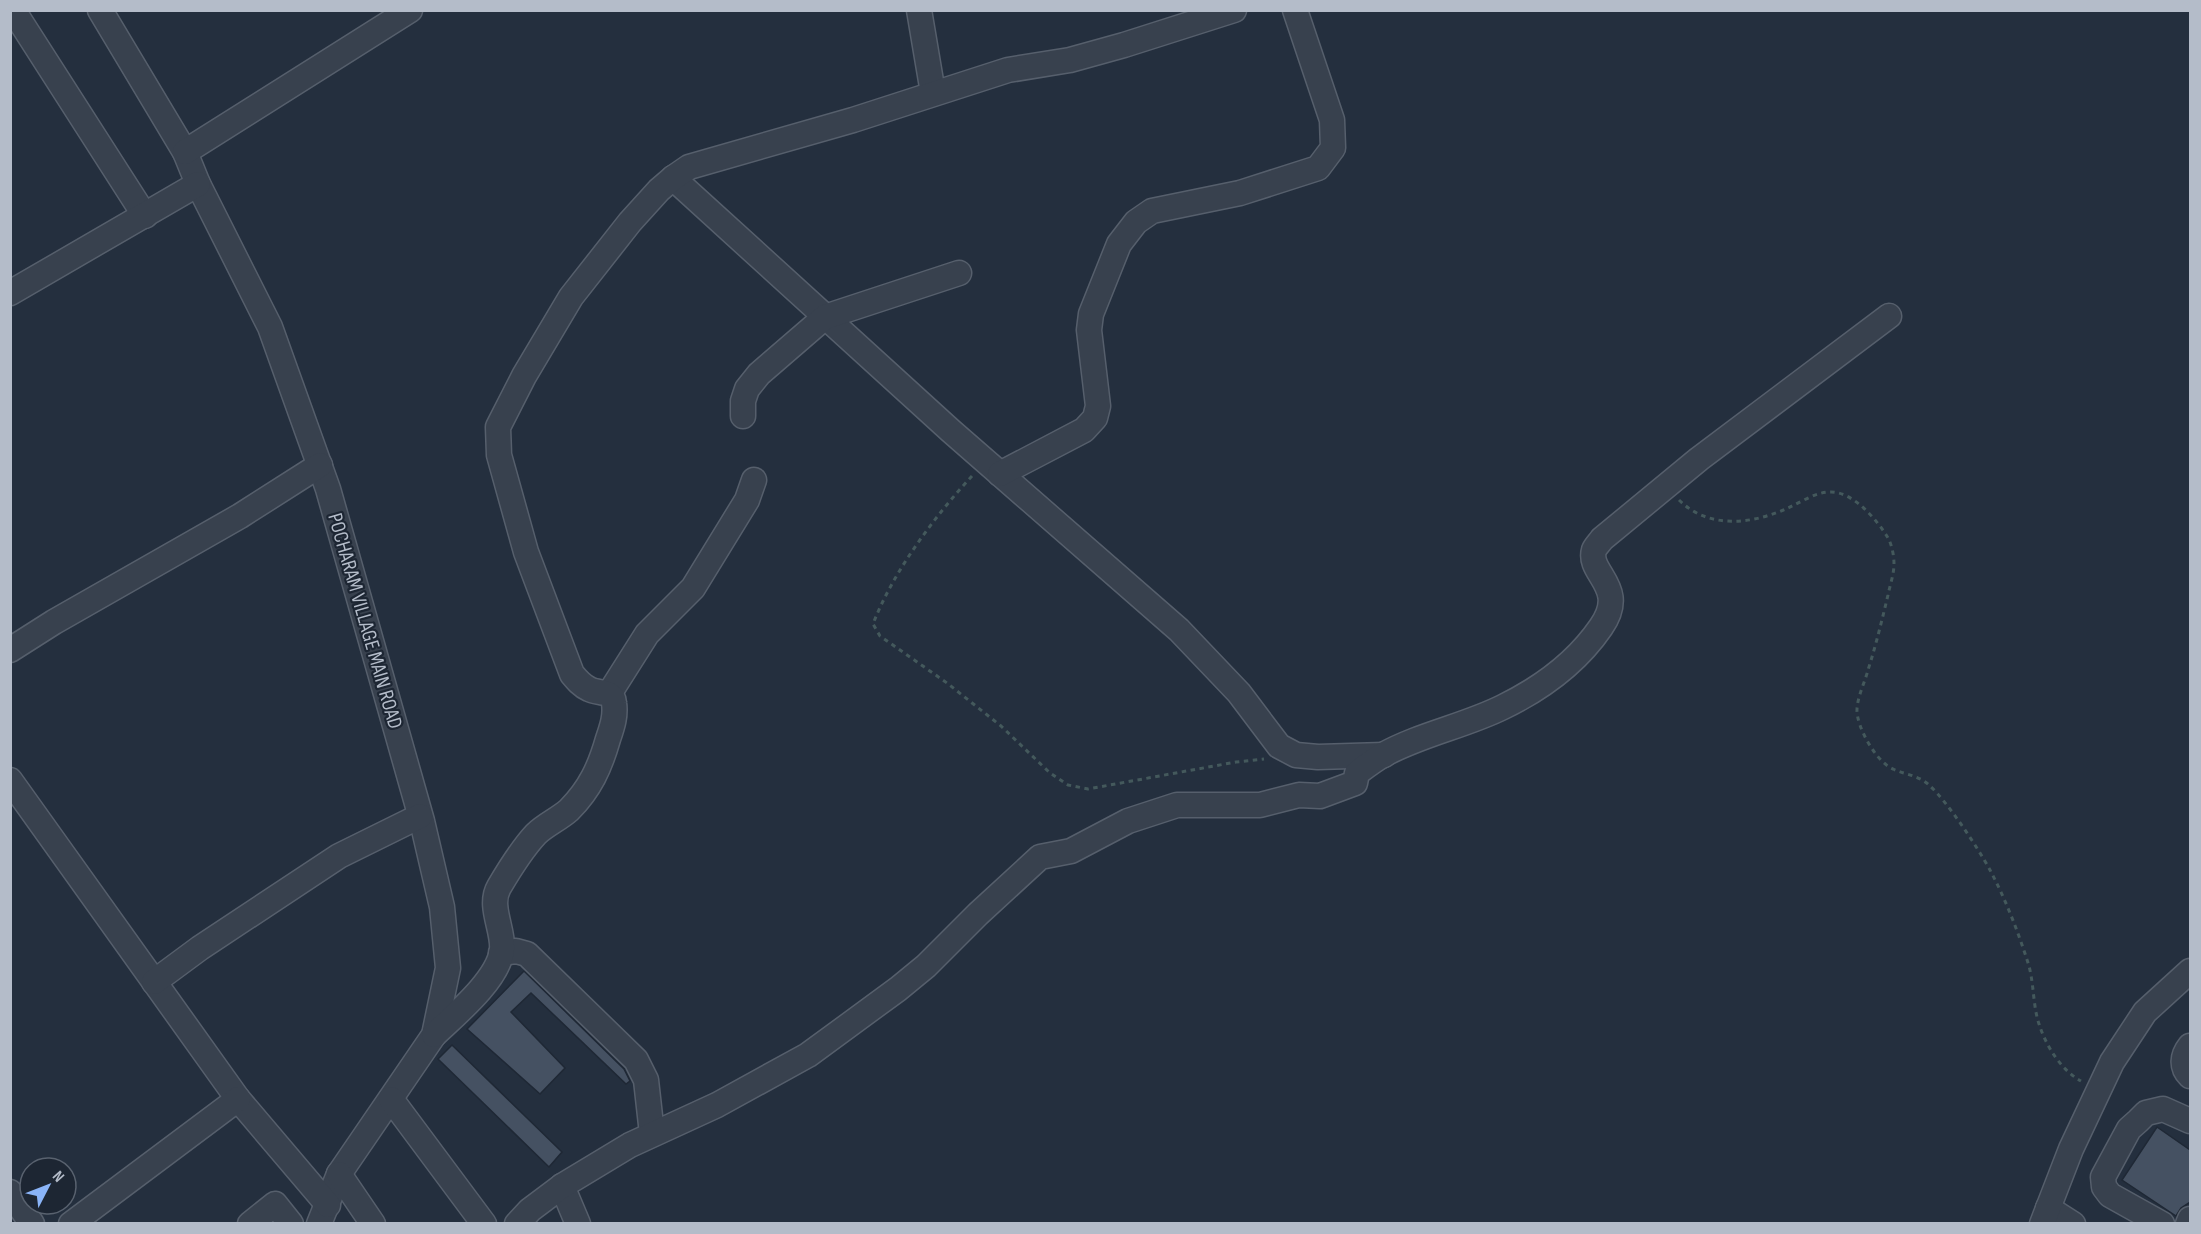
<svg xmlns="http://www.w3.org/2000/svg" width="2201" height="1234" font-family="'Sofia Sans Condensed',sans-serif">
<style>
.building{fill:#455162;stroke:#1f2835;stroke-width:1.5}
.lines{fill:none;stroke-linecap:round;stroke-linejoin:round}
.minor-casing{stroke:#565f6c;stroke-width:27}
.path{stroke:#44595c;stroke-width:3;stroke-dasharray:4.5 4.5;stroke-linecap:butt}
.minor{stroke:#38414e;stroke-width:24}
.labels{text-anchor:middle;dominant-baseline:central;stroke-width:4.5;stroke-linejoin:round;paint-order:stroke}
.street-label{font-size:21px;fill:#b4bcc9;stroke:#1d2633}
</style>
<rect width="100%" height="100%" fill="#242f3e"/>
<g class="building">
<polygon points="524,971 624,1069 630,1081 626,1084 531,993 511,1012 565,1068 540,1094 467,1029"/>
<polygon points="452,1045 562,1152 549,1167 438,1059"/>
<polygon points="2157,1127 2190,1150 2190,1202 2181,1208 2176,1216 2122,1180"/>
</g>
<g class="lines">
<defs>
<g id="minor">
<polyline points="13,10 145,216"/>
<polyline points="100,10 185,152 198,184 270,327 328,489 422,821 442,907 448,968 434,1035 339,1174 319,1224"/>
<polyline points="919,10 933,93"/>
<polyline points="185,152 410,10"/>
<polyline points="673,178 951,431 1179,630 1239,693 1279,746 1296,755 1318,757 1384,755"/>
<polyline points="10,293 198,184"/>
<polyline points="743,416 743,401 747,389 759,374 825,317 959,273"/>
<polyline points="1000,474 1084,430 1095,418 1098,406 1089,330 1091,314 1119,244 1136,222 1152,211 1240,193 1318,168 1333,148 1332,120 1295,10"/>
<polyline points="10,650 54,622 240,516 320,465"/>
<polyline points="609,694 647,634 693,588 747,500 754,480"/>
<polyline points="10,780 238,1099 328,1205"/>
<polyline points="501,953 516,951 527,954 636,1060 646,1080 652,1134"/>
<polyline points="154,982 200,948 339,856 420,816"/>
<path d="M434,1035C455,1015 498,980 502,950C504,930 488,906 499,887C509,870 522,849 536,834C545,825 559,819 569,810C590,789 600,767 608,739C612,727 616,716 614,703C613,690 598,694 589,689C582,686 577,680 572,674L526,552L499,455L498,427L524,376L571,297L630,222L659,190L673,178L689,167L853,120L1008,70L1070,60L1124,45L1234,10"/>
<path d="M2190,1046C2182,1056 2181,1067 2190,1076"/>
<polyline points="391,1099 484,1224"/>
<polyline points="339,1174 373,1224"/>
<polyline points="562,1186 578,1224"/>
<polyline points="10,1192 32,1224"/>
<polyline points="2048,1208 2073,1224"/>
<polyline points="71,1224 238,1099"/>
<polyline points="250,1224 275,1204 291,1224"/>
<path d="M517,1224L530,1210L562,1186L630,1145L717,1105L808,1055L898,989L926,966L978,914L1040,857L1071,851L1128,821L1177,805H1260L1299,795L1320,796L1355,783L1357,773C1365,767 1374,760 1383,755C1421,734 1465,726 1503,707C1542,688 1577,662 1601,627C1629,587 1587,574 1594,550C1595,547 1600,542 1602,539L1699,459L1889,316"/>
<polyline points="2042,1224 2071,1149 2112,1062 2145,1012 2190,971"/>
<polyline points="2162,1224 2110,1195 2104,1187 2103,1177 2129,1129 2138,1121 2146,1113 2163,1109 2190,1121"/>
<polyline points="2188,1224 2190,1219"/>
</g>
</defs>
<use href="#minor" class="minor-casing"/>
<g class="path">
<path d="M972,476C934,517 893,572 873,624L880,636L947,683L1001,726L1050,773L1068,785L1088,789L1236,762L1264,759"/>
<path d="M1679,500C1709,530 1753,524 1788,508C1801,502 1816,492 1830,492C1853,491 1878,521 1888,538C1892,545 1894,556 1894,564C1894,574 1890,585 1888,595C1882,620 1876,645 1868,670C1865,682 1858,695 1857,709C1856,726 1876,762 1893,769C1906,775 1918,775 1929,785C1947,801 1978,848 1990,870C2006,900 2019,934 2029,966C2034,985 2033,1006 2039,1024C2046,1046 2061,1070 2081,1081"/>
</g>
<use href="#minor" class="minor"/>
</g>
<g class="labels">
<g class="street-label">
<text transform="translate(365 621) rotate(74)">POCHARAM VILLAGE MAIN ROAD</text>
</g>
</g>
<rect width="2201" height="1234" fill="none" stroke="#b4bcc9" stroke-width="24"/>
<g transform="translate(48 1186) rotate(48)"><circle r="28" fill="#1d2633" stroke="#59626f" stroke-width="1.5"/>
<path d="M0-4.5L10 22L0 15L-10 22Z" fill="#8ab4f8"/>
<text y="-9" font-size="16" font-weight="bold" text-anchor="middle" fill="#b4bcc9">N</text>
</g>
</svg>
